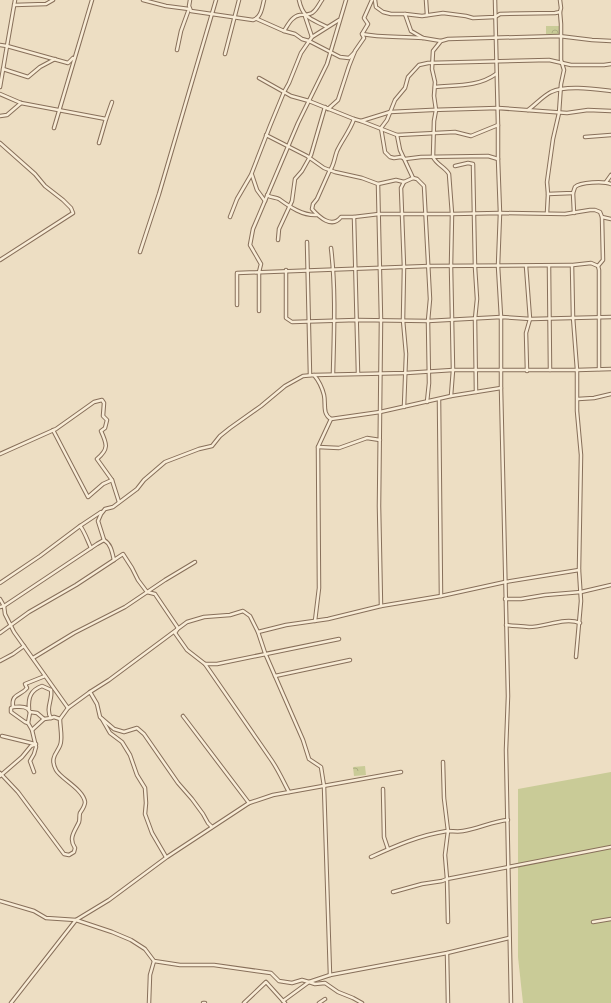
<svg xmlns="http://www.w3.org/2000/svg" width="611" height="1003" font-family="'Roboto Serif',serif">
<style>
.green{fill:#c9cb97}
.park{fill:url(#park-crowns)}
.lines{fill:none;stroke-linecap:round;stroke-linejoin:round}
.minor-casing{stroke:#876f5a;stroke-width:4.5}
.minor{stroke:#f8ecd6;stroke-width:2.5}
</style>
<defs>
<pattern id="park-crowns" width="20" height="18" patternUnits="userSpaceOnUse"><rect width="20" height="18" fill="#c9cb97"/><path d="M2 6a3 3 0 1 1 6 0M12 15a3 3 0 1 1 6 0" fill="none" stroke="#adae82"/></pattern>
</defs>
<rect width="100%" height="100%" fill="#eddec3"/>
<polygon class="green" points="611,772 611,1003 523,1003 518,957 518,789"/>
<g class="park">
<rect x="546" y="26" width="13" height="8"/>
<polygon points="365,766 366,775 354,776 353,767"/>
</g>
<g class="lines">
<defs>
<g id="minor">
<polyline points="143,0 166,6 189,9 181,31 177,50"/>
<path d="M190,0L189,6L191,11L253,20C261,18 262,8 264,0"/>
<path d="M299,0C303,19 312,19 327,27"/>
<polyline points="375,0 376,7 383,12 391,14 405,14 422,16 443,13 466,16 473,18 495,17 500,14 555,13 560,12 561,8 560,0"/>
<polyline points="426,0 427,15"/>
<polyline points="495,0 498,125 498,159 500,213 498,266 501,317 501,388 508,696 506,750 511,1003"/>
<polyline points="14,5 46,4 53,0"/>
<polyline points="405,14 411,31 423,38 441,41"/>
<polyline points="305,16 312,37"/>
<path d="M257,19L284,31C288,25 292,16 300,15C304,15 308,15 312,13C317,10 319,4 322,0"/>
<polyline points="284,31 295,34 302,39 309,41 340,57 349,58 354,53"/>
<path d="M362,34C382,38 403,36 423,38"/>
<polyline points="0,45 7,46 15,0"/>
<polyline points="225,54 239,0"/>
<polyline points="3,69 28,77 40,67 55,59"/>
<polyline points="259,78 291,96 309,101 354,119 361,121 390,112 431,110 498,108 567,113 588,110 611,111"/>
<polyline points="0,87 7,46 68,63 73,58"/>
<path d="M435,87C456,85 478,87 496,74"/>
<polyline points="0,94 21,103 106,119 99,143"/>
<polyline points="328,109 338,100 349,66 355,51 364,38 362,34 368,24 364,18 372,0"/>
<path d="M528,110C535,105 543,96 551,92C566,85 594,89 611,91"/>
<polyline points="0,116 7,115 21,103"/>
<polyline points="106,119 112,102"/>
<path d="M354,119C350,131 342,140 337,151C334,159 334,166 329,172L317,199L313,204L312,209C319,217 332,229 341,217H354L379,214H452L500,213L565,214L590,210H595L600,212L602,217L611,219"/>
<polyline points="361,121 397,135 400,150 413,178 417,179 424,186 430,299 428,321 429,383 427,402"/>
<polyline points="54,128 92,0"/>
<polyline points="266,135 307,156 324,168 335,172 362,178 378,184 396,180 404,182"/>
<polyline points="397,135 455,132 471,136 498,125"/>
<polyline points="585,137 611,135"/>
<polyline points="0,143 35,174 45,186 63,200 71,208 73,213 0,260"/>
<polyline points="498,159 488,156 421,157 405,159 401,157 394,158 390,157 385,152 381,128 387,120 395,100 405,88 408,77 419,65 428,63 549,60 571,65 604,65 611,64"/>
<polyline points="455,166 468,163 473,164 475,267 477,299 475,319 476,392"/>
<polyline points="252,175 257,190 265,201"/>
<polyline points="606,182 611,175"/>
<polyline points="378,184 381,320 379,506 381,606"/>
<polyline points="573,193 574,213"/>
<polyline points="548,194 547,182 553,139 559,113 561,84 564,70 561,60 561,24 560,12"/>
<path d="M267,195C271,198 275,197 279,199C290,207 303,216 317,215"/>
<path d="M547,213L548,194L573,193L575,187C580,182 604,181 611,184"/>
<polyline points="230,217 237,199 251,175 270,126 284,92 289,83 301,53 312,37 339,20"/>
<polyline points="354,217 358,373"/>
<polyline points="278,240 279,229 292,201 295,179 302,171 311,155 325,107"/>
<polyline points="307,242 310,375"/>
<path d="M331,248C336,290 334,332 333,374"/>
<polyline points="140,252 159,194 216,0"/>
<polyline points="573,265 591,263 598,266 599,270 599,369"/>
<polyline points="526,266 530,319 526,333 527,371"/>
<polyline points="549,266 550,370"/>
<polyline points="598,266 603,260 602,217"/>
<polyline points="286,270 286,318 292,322 357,320 428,321 501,317 531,319 611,317"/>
<polyline points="237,305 237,273 429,266 572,265 573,317 577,370 611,369"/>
<polyline points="259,311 259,272 261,264 250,245 253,229 298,123 327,64 346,0"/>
<polyline points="314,375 406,373 453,370 577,370 577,411 581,455 579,570"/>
<path d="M451,396L453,370L451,266L452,214L449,174C445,167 437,165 433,157L434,121L436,110L434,96L435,82L432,69L433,51L441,41L448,39L559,36L592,40L611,41"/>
<polyline points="578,399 594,398 611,394"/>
<polyline points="439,400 441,596"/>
<polyline points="404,407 406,354 403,320 404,267 401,188 404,182 413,178"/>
<polyline points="53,430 88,497 103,484 112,480"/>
<polyline points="318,447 339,448 367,438 380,440"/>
<path d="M0,454L56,429L94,402L102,400L104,403L103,416L107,420L105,428L101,431C107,444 109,449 97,459L112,480L119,502"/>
<path d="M104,540L98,521L101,514L105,509L113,507L137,489L144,480L165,462L199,449L212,446L220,436L230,428L261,406L285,386L303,376L314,375C319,381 322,387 324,395C326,404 322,414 331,419L380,412L451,396L501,388"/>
<path d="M91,548C88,542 84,530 80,526L101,512"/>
<polyline points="0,583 40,556 80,526"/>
<polyline points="0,599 4,606 5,614 14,632 68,708 90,692 97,704 100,717 114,729 124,732 137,728 144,734 178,783 192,799 203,814 208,823 212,827"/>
<polyline points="505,599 521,599 545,595 581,592 611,585"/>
<path d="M0,607L4,606L97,544L104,540C111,544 112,552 114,560L123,554L132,568L138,580L147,592L155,594L178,628L175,633L187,650L205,664L270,758C278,769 283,781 289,792"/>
<polyline points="315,621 319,588 318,447 331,419"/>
<path d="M506,625C514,626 521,626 529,627C545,627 565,617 580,623"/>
<polyline points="258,632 286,625 328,619 381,606 441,596 505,582 579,570 581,601 576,657"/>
<polyline points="0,633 29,612 76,585 114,560"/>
<polyline points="33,658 74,633 125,607 165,580 195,562"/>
<polyline points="0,661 13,654 24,646"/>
<polyline points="205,664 217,664 339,639"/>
<polyline points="275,676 350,660"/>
<polyline points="90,692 109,680 187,622 204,617 230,615 243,611 250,616 258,632 265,653 303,740 309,759 321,767 324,786 330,975 447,953 509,938"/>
<path d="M13,707C19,707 27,705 30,712L37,713L44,719L51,718C45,709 53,699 51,690L42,686C31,690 28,697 29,709"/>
<polyline points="30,712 28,723 32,730 36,747 34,754 30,761 34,772"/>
<polyline points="183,716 249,803"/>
<polyline points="51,718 54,717 60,719"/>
<polyline points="102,719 110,733 122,742 130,755 137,775 145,788 146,803 145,814 152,833 166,857"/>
<path d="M28,723L25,722L11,712V708L13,707C11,693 21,696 27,688L25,684L45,676"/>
<polyline points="32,730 44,719"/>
<polyline points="2,736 35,744"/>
<path d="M0,773L18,792L64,854L69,855L74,852L75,848C68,838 75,831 79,822C80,819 79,816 80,813C82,810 85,806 85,802C83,789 61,779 56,770C48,755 61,751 61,741C62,734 60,726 60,719L68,708"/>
<polyline points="0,776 22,757 31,746 36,744"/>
<polyline points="383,789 384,837 388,849"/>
<path d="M371,857C395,846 420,835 447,831C453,831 458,832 463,831C478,829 493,821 508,820"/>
<polyline points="393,892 422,884 442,881 447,879 445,855 448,831 444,798 443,762"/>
<polyline points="0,901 34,911 46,918 76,920 112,932 131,940 145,949 154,961 180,965 214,965 271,973 279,981 292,983 302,980 309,982 330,975"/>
<polyline points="448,922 447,879 611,847"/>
<polyline points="593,922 611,919"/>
<polyline points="447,953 448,1003"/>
<polyline points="283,1001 309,982 315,984 325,983 338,992 353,998 362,1003"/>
<polyline points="11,1003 76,920 109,900 167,857 249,803 273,795 401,772"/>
<polyline points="149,1003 150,975 154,961"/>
<polyline points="203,1003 205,1003"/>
<polyline points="244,1003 266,982 285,1003"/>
<polyline points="319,1003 325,999"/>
</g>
</defs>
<use href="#minor" class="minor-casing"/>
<use href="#minor" class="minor"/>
</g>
</svg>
